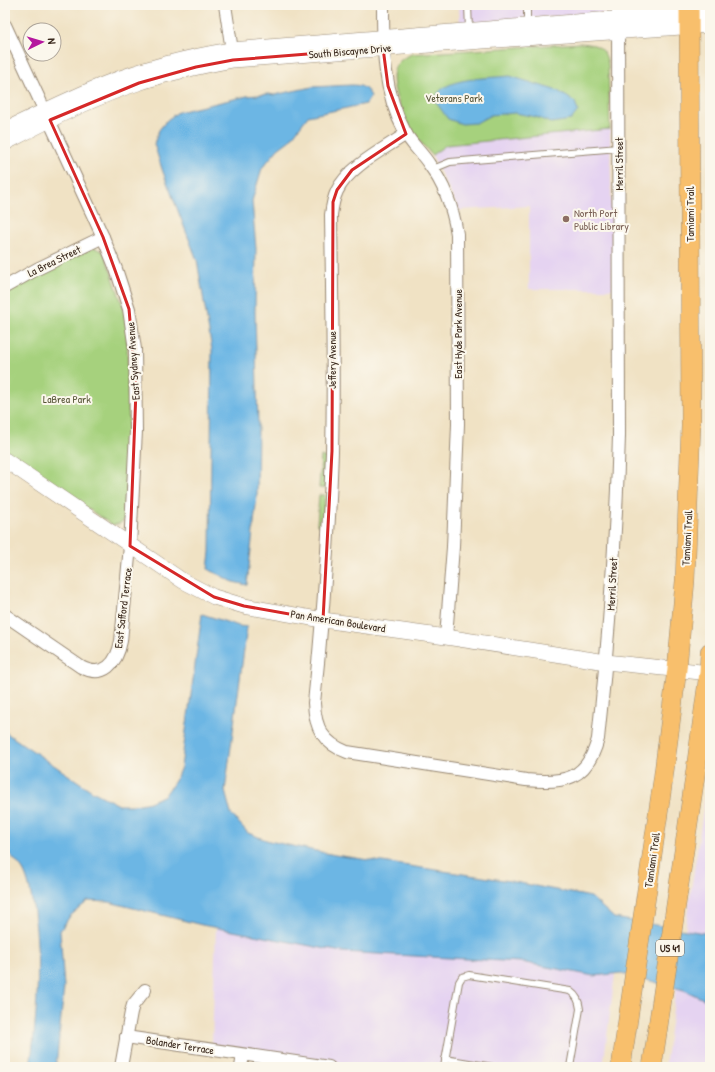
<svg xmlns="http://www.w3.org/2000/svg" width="715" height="1072" font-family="'Patrick Hand',sans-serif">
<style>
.built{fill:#e5d3f1}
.green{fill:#a6d17d;stroke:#707e4e}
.water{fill:#6cb6e4;stroke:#547081}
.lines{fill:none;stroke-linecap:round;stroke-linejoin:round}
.stream{stroke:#6cb6e4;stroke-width:3}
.service-casing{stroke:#968671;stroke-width:8}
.minor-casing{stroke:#968671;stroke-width:14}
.tertiary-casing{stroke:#968671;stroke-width:16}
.primary-casing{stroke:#968671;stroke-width:20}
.service{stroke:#fff;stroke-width:6}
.minor{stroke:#fff;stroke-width:12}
.tertiary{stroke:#fff;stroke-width:15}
.primary{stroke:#f8bf6c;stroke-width:19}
.marked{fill:none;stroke:#d62828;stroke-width:3;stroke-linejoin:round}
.education-dot{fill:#8d6e63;stroke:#fbf7ec;stroke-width:1.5}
.labels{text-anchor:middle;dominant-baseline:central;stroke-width:4;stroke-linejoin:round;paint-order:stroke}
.shield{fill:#fbf7ec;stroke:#75685c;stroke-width:1}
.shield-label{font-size:10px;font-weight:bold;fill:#3b2a1e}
.street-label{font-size:11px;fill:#3b2a1e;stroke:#fbf7ec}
.park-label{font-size:11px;fill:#565436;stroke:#fbf7ec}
.education-label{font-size:11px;fill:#785e54;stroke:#fbf7ec;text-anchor:start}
</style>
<rect width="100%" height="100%" fill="#fbf7ec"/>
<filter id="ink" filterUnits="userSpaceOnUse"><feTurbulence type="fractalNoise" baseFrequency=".025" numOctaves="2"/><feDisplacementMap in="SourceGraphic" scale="8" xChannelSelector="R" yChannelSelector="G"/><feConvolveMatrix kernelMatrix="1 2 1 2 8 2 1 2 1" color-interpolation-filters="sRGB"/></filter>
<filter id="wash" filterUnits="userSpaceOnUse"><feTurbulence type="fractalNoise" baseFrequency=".012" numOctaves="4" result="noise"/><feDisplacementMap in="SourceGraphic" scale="16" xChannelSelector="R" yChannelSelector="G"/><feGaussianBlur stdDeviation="0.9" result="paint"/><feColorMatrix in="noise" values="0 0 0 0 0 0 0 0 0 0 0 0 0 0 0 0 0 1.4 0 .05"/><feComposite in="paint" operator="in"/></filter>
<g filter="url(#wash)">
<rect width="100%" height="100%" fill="#f0e2c4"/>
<g class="built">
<polygon points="459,5 612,5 612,12 460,24"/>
<polygon points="624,5 666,5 666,7 624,11"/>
<polygon points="610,129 613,289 529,289 529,206 459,210 432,155 446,145"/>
<polygon points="710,765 710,934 685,930"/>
<polygon points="216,928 342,952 521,962 594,976 615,974 603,1067 368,1067 212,1044"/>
<polygon points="676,988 684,990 710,1002 710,1067 665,1067"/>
</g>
<g class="green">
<path d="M581,43C598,45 604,46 608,64L610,129L446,145L432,155C426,148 419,141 414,134C404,119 383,76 399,62C402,58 408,56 412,54Z"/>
<polygon points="95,248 104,252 124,309 127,328 129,447 126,518 119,524 112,525 5,452 5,293 21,283 90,249"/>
<polygon points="321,456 326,458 325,488 319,488"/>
<polygon points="319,495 325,495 323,525 317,525"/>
</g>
<g class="water">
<path d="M510,76L558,91L575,102L578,111L571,120L551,123L536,117L515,113L491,115L476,123L462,124L448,119L435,101C436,98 437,94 439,92C452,77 491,78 510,76Z"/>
<path d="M351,85C361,85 366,87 371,96L366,104L308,116L290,140L278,149L262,168L252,201L256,249L255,312L258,425L257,496L247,585L233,582L208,569L210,552L212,350L197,260L163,172L154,144L159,130L167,120L178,112L247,96L269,94L274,95L312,87Z"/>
<path d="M202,614L239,626L247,627L225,791L231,814L248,833L269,841L335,855L510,881L591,897L614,918L710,934V1002L684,990L621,973L594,976L521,962L342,952L202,925L109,902L88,901L70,916L60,931L64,987L56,1067H30C37,1016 41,964 34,912C32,900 30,886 25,874C22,866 13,859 8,852L5,851V732L92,791L119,805H135L150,802L165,795L175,781L181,767Z"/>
</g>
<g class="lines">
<polyline class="stream" points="304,10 304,5"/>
</g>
</g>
<g filter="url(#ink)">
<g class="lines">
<defs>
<g id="service">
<polyline points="468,5 469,30"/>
<polyline points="527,5 527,26"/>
<polyline points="433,169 450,162 619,148"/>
<polyline points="445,1059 493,1067"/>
<path d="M444,1067L459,982L462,977L469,975L570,991C577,996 579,1001 580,1009L570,1067"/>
</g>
<g id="minor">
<polyline points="225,5 233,57"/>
<path d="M383,5C383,50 383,91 405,132C411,144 422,153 429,164C444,184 453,208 457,234L458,424L453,547L446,637"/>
<path d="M5,25L103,237L116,269L129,309L135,349L136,431L130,546L121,641C117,663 104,679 81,667L5,615"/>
<path d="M406,134C384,149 348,167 337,191C333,199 332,207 331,215C332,294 334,373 332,452C329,536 323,619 314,703C315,728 323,743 347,752L526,780C564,784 587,780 598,739C609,638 616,537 619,436L618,5"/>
<polyline points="5,287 37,269 103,237"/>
<polyline points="126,1037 329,1067"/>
<polyline points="121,1067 131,1012 133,1005 145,990"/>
<polyline points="241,1067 243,1055"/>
</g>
<g id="tertiary">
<path d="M5,130C38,114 71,98 105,84C145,68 189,57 231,50L710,11"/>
<path d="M5,143C48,120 92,98 138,83C169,73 201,66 233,60L469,42L710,25"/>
<polyline points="5,460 183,581 214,597 244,606 323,620 446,637 606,662 710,673"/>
</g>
<g id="primary">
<polyline points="621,1067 663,780 677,669 685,581 691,426 689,5"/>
<polyline points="652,1067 694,783 709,673 710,652"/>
</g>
</defs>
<use href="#service" class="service-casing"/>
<use href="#minor" class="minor-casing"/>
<use href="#tertiary" class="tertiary-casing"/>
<use href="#primary" class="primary-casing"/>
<use href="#service" class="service"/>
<use href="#minor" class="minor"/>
<use href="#tertiary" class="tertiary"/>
<use href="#primary" class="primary"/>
</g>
</g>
<path class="marked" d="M383,48L388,86L406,134L352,170L337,190L333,202L332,451L323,620L244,606L214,597L130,546L136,390L129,309L103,237L50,120L139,83L196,67L233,60Z"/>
<circle class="education-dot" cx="566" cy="219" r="4"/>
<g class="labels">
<rect class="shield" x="656" y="940" width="28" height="16" rx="3"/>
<g class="shield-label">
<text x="670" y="948">US 41</text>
</g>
<g class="street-label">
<text transform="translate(350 51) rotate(-5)">South Biscayne Drive</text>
<text transform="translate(619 164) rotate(-90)">Merril Street</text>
<text transform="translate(690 214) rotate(-90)">Tamiami Trail</text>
<text transform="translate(54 261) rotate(-26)">La Brea Street</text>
<text transform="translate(458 334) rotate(-90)">East Hyde Park Avenue</text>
<text transform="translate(332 360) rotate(-90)">Jeffery Avenue</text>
<text transform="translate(133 361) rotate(-94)">East Sydney Avenue</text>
<text transform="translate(687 538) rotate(-87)">Tamiami Trail</text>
<text transform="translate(612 584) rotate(-87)">Merril Street</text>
<text transform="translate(123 608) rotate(-83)">East Safford Terrace</text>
<text transform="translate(338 621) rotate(9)">Pan American Boulevard</text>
<text transform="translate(652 860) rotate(-82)">Tamiami Trail</text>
<text transform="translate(180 1045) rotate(9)">Bolander Terrace</text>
</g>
<g class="park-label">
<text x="454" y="98">Veterans Park</text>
<text x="67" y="399">LaBrea Park</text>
</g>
<g class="education-label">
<text x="574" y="213">North Port<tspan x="574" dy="13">Public Library</tspan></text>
</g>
</g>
<rect width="715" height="1072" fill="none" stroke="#fbf7ec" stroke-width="20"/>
<g transform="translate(42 42) rotate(85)"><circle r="19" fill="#fbf7ec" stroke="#aea59a"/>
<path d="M0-3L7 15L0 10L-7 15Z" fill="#b5179e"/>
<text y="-6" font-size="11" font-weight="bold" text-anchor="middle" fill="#3b2a1e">N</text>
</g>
</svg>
